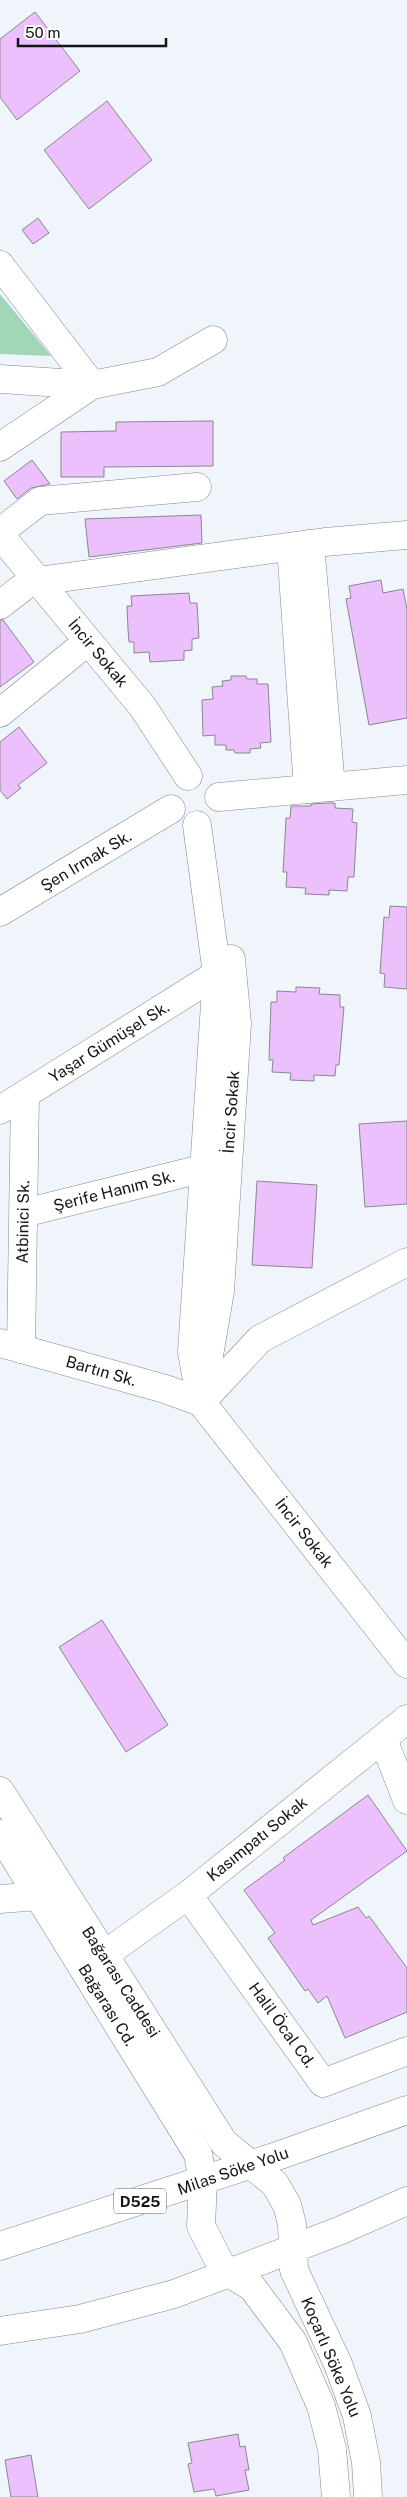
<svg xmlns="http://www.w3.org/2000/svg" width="407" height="2497" font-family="'Public Sans',sans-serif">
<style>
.green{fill:#a1d6b7}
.building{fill:#ecc0fc;stroke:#8b878d}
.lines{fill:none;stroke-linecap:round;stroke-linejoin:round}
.minor-casing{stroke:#83888d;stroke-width:29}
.major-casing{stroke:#83888d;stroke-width:29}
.highway-casing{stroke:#83888d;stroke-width:29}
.minor{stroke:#fff;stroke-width:28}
.major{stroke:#fff;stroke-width:28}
.highway{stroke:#fff;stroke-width:28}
.labels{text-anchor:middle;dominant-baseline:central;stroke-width:4;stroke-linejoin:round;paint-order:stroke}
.shield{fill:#fff;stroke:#595a5c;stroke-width:1}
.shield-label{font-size:15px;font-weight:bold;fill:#121416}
.street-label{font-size:16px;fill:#121416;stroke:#fff}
</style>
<rect width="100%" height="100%" fill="#eff5fa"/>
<polygon class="green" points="0,294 51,356 0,354"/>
<g class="building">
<polygon points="35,12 80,71 17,120 0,97 0,39"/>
<polygon points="107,101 152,160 89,209 44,150"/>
<polygon points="38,218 49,233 33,244 22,230"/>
<polygon points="213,421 213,466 104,467 104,477 61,477 61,432 116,431 116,422"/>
<polygon points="32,460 50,484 31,488 17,499 4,481"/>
<polygon points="201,515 202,543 89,557 85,519"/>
<polygon points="381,580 383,593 403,589 407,609 407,718 369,725 346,599 351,598 349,586"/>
<polygon points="189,593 190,603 197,603 199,638 192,639 192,650 184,651 184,660 150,662 149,652 134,653 134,642 129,642 128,629 127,606 132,606 131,596"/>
<polygon points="0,620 3,620 34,662 0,687"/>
<polygon points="231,676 246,676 247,679 257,679 257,684 268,684 271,742 260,743 261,748 250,749 250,753 235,753 234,750 226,750 226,745 215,745 215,735 203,736 202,700 213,699 212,687 223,686 222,681 231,680"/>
<polygon points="19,727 47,763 18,785 21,788 7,799 0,790 0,742"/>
<polygon points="328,803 335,803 335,808 353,809 352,822 357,823 354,877 348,877 347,891 329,890 329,895 305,894 306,888 286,887 287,872 283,872 285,837 286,818 290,818 291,806 311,806 311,804"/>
<polygon points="390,906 407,907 407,989 384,987 385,974 380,973 384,917 389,918"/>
<polygon points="296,987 320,988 319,994 340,995 340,1007 344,1007 339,1065 336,1065 335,1076 314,1075 314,1081 290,1080 291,1073 272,1072 273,1060 269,1060 271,1002 277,1002 277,991 296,992"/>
<polygon points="407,1121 407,1204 365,1207 359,1124"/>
<polygon points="257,1181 317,1185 312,1268 252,1265"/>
<polygon points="102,1620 168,1725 126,1752 59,1647"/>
<polygon points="368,1795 407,1851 311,1920 313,1925 358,1907 366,1918 369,1916 407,1968 407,2012 345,2038 327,1996 318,2003 308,1989 305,1991 268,1938 275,1933 244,1890 285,1860 283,1858"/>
<polygon points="238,2434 240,2447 245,2446 249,2470 245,2470 249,2490 216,2496 214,2489 194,2492 188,2464 192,2463 188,2443"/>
<polygon points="31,2455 38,2497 11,2497 5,2460"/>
</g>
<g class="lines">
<defs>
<g id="minor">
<polyline points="0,265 92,385 0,447"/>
<polyline points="0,379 92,385 158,372 213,340"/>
<polyline points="0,532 40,501 197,487"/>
<polyline points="310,544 331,787"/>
<polyline points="291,547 308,789"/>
<polyline points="38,581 325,542 407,535"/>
<polyline points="0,605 22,588"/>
<polyline points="0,713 76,651"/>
<polyline points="0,1110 217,974"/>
<polyline points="24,1213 205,1168"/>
<polyline points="21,1349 25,1095"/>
<polyline points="383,1739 407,1800"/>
<polyline points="0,1899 39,1896"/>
</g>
<g id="major">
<polyline points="0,535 142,706 188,776"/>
<polyline points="219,797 407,780"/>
<polyline points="197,825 217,974 192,1352 201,1402 407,1664"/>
<polyline points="0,912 171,809"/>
<polyline points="0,1343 165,1389 201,1402"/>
<polyline points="205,1379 220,1291 237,1024 231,959"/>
<polyline points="201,1402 260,1339 407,1262"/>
<polyline points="0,1791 224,2143 275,2184 287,2205 292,2224 294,2270 338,2364 357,2416 366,2462 368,2497"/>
<polyline points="0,1834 198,2154 203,2181 201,2226 220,2263 229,2273 252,2287 293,2342 321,2406 332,2449 336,2497"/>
<polyline points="188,1895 323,2083 407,2051"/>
<polyline points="104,1955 188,1895 407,1719"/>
</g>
<g id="highway">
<polyline points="0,2246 280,2155 407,2110"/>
<polyline points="0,2331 80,2319 174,2294 339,2231 407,2201"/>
</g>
</defs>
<use href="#minor" class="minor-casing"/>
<use href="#major" class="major-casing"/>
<use href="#highway" class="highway-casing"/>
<use href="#minor" class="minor"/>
<use href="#major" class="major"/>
<use href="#highway" class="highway"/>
</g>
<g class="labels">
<rect class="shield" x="114" y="2188.5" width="52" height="25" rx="4"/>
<g class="shield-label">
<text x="140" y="2201">D525</text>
</g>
<g class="street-label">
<text transform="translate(98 653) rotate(50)">İncir Sokak</text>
<text transform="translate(86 861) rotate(-31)">Şen Irmak Sk.</text>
<text transform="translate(109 1042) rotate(-32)">Yaşar Gümüşel Sk.</text>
<text transform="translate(231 1112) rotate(-86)">İncir Sokak</text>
<text transform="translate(114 1191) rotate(-14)">Şerife Hanım Sk.</text>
<text transform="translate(23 1222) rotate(-89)">Atbinici Sk.</text>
<text transform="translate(101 1371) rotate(16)">Bartın Sk.</text>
<text transform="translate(304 1533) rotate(52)">İncir Sokak</text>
<text transform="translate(257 1839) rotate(-39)">Kasımpatı Sokak</text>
<text transform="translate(121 1982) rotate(57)">Bağarası Caddesi</text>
<text transform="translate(107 2005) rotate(58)">Bağarası Cd.</text>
<text transform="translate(282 2025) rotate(54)">Halil Öcal Cd.</text>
<text transform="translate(233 2171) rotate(-19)">Milas Söke Yolu</text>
<text transform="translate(331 2357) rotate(67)">Koçarlı Söke Yolu</text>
</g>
</g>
<path d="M18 38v8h148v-8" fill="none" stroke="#121416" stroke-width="2.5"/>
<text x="25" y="38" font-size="15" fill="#121416" stroke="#ffffff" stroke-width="4" paint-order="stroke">50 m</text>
</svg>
